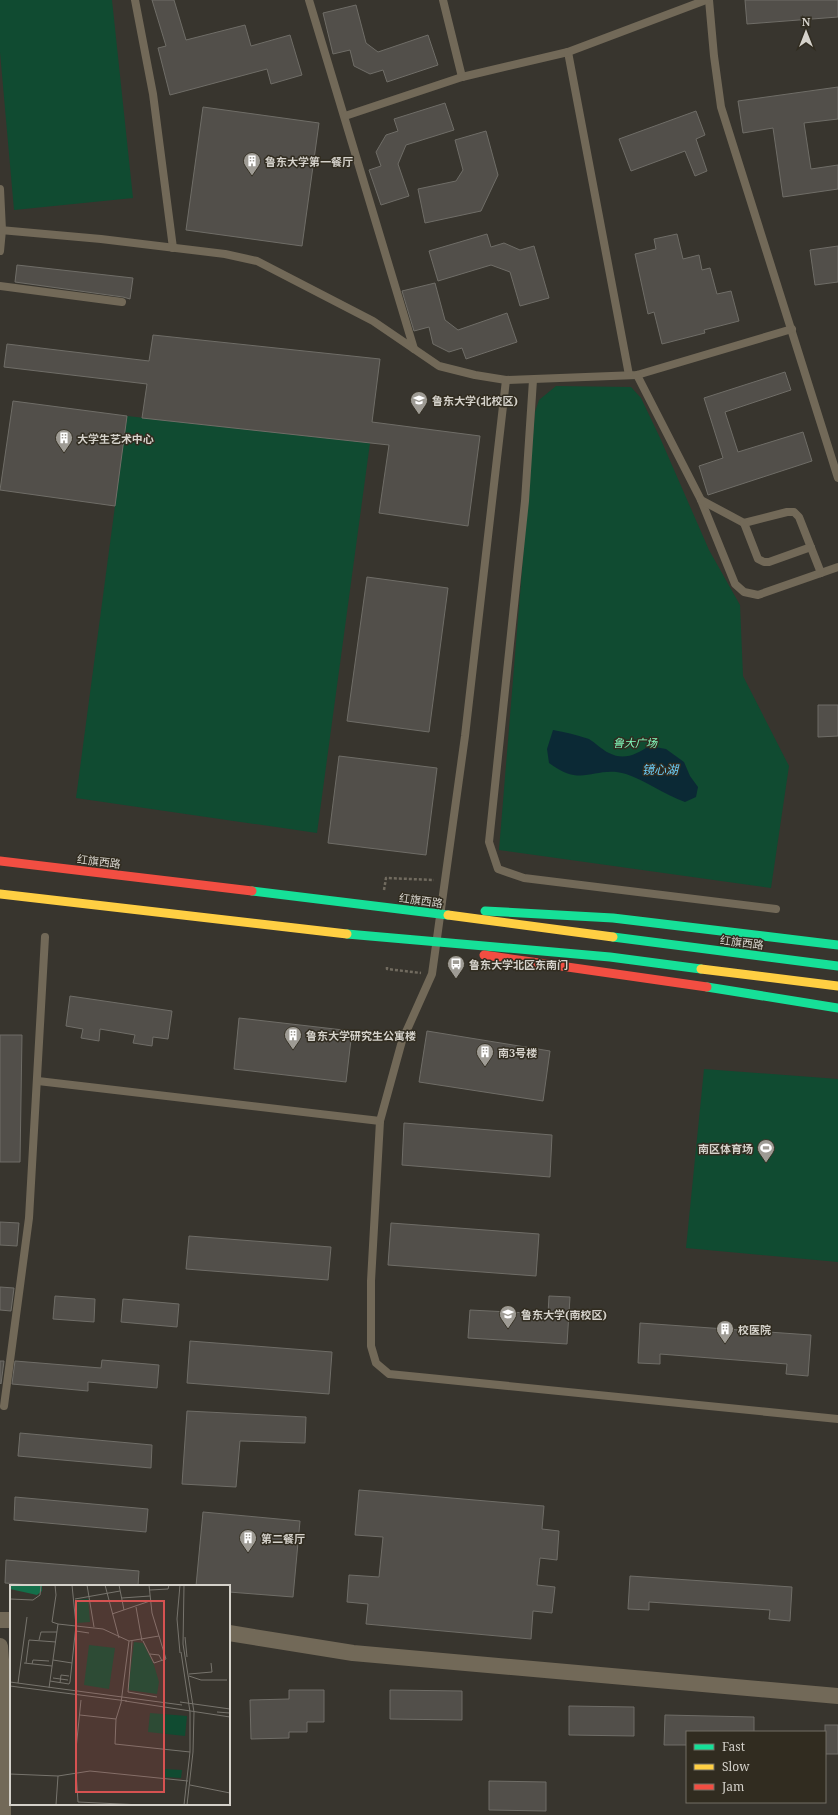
<svg xmlns="http://www.w3.org/2000/svg" width="838" height="1815" font-family="'Noto Serif','Noto Sans SC',serif">
<style>
.green{fill:#104b31}
.water{fill:#0b2935}
.building{fill:#524f4a;stroke:#6f6d67}
.lines{fill:none;stroke-linecap:round;stroke-linejoin:round}
.path{stroke:#716b5f;stroke-width:2.5;stroke-dasharray:3 2;stroke-linecap:butt}
.lane{stroke:#726958;stroke-width:8}
.street{stroke:#726958;stroke-width:16}
.fast{stroke:#16e098;stroke-width:9}
.slow{stroke:#ffcf43;stroke-width:9}
.jam{stroke:#f24e42;stroke-width:9}
.labels{text-anchor:middle;dominant-baseline:central;stroke-width:3;stroke-linejoin:round;paint-order:stroke}
.poi-label{font-size:11px;font-weight:bold;fill:#d5d2cb;stroke:#312c20;text-anchor:start}
.park-label{font-size:11px;font-style:italic;fill:#82fdbe;stroke:#312c20}
.street-label{font-size:11px;fill:#d5d2cb;stroke:#312c20}
.water-label{font-size:12px;font-style:italic;fill:#6cd1fe;stroke:#312c20}
.inset-road{fill:none;stroke:#77746d;stroke-width:1}
.view{fill:#d65251;fill-opacity:0.15;stroke:#d65251;stroke-width:2}
.inset-edge{fill:none;stroke:#d5d2cb;stroke-width:2}
</style>
<rect width="100%" height="100%" fill="#38352e"/>
<g class="green">
<polygon points="0,0 112,0 133,198 14,210 0,52"/>
<polygon points="556,386 631,387 641,398 661,440 709,550 740,605 743,676 789,766 771,888 499,850 535,412 539,400"/>
<polygon points="127,416 370,443 317,833 76,798"/>
<polygon points="704,1069 838,1079 838,1262 686,1248"/>
</g>
<path class="water" d="M553,730C565,732 577,735 589,739C596,743 602,750 609,753C624,761 637,754 649,746L666,749L684,762L690,776L698,787L696,797L685,802C665,795 645,780 626,774C594,765 583,789 549,763L547,749Z"/>
<g class="building">
<polygon points="152,0 174,0 186,40 245,25 251,46 290,35 302,75 271,84 267,69 170,95 158,48 166,46"/>
<polygon points="745,0 838,0 838,17 747,24"/>
<polygon points="356,5 366,43 378,52 428,35 438,65 387,82 383,70 370,74 354,66 350,50 333,54 323,13"/>
<polygon points="838,87 838,119 804,123 811,169 838,165 838,189 783,197 773,128 743,133 738,101"/>
<polygon points="445,103 454,130 406,145 398,164 409,196 381,205 369,170 381,166 376,152 386,135 398,131 394,119"/>
<polygon points="203,107 319,123 302,246 186,230"/>
<polygon points="696,111 705,135 696,139 707,171 695,176 685,151 631,171 619,139"/>
<polygon points="486,131 498,175 481,211 425,223 418,189 456,181 463,170 455,140"/>
<polygon points="487,234 491,247 504,243 520,250 534,246 549,298 520,306 510,272 491,265 438,281 429,251"/>
<polygon points="677,234 683,259 699,255 702,270 710,268 717,294 731,291 739,321 704,330 705,333 662,344 654,312 648,314 635,254 656,249 654,239"/>
<polygon points="838,246 838,282 815,285 810,250"/>
<polygon points="17,265 133,278 130,299 123,297 15,282"/>
<polygon points="435,283 445,320 458,330 507,313 517,342 466,359 462,348 449,352 433,344 429,327 414,331 402,291"/>
<polygon points="153,335 380,359 372,422 480,436 468,526 379,513 389,445 142,418 147,384 4,367 7,344 149,361"/>
<polygon points="785,372 791,390 725,412 738,452 803,432 812,461 708,495 699,466 723,458 704,398"/>
<polygon points="13,401 127,416 115,506 0,490"/>
<polygon points="367,577 448,588 429,732 347,721"/>
<polygon points="818,705 838,705 838,736 818,737"/>
<polygon points="339,756 437,768 426,855 328,843"/>
<polygon points="70,996 172,1011 168,1039 153,1037 152,1046 133,1043 135,1035 100,1029 99,1041 81,1038 83,1029 66,1026"/>
<polygon points="239,1018 352,1031 346,1082 234,1069"/>
<polygon points="427,1031 550,1051 543,1101 419,1082"/>
<polygon points="0,1035 22,1035 20,1162 0,1162"/>
<polygon points="404,1123 552,1135 550,1177 402,1165"/>
<polygon points="0,1222 19,1223 17,1246 0,1245"/>
<polygon points="391,1223 539,1234 536,1276 388,1265"/>
<polygon points="189,1236 331,1247 328,1280 186,1269"/>
<polygon points="0,1287 14,1288 11,1311 0,1310"/>
<polygon points="55,1296 95,1299 94,1322 53,1319"/>
<polygon points="549,1296 570,1297 567,1344 468,1338 470,1310 548,1314"/>
<polygon points="123,1299 179,1304 177,1327 121,1322"/>
<polygon points="640,1323 811,1335 808,1376 786,1374 787,1364 660,1354 660,1364 638,1363"/>
<polygon points="190,1341 332,1352 329,1394 187,1383"/>
<polygon points="102,1360 159,1365 157,1388 88,1382 88,1391 12,1384 15,1361 101,1368"/>
<polygon points="0,1361 4,1361 1,1384 0,1383"/>
<polygon points="187,1411 306,1417 305,1443 240,1441 236,1487 182,1484"/>
<polygon points="20,1433 152,1445 151,1468 18,1456"/>
<polygon points="359,1490 544,1506 542,1529 559,1531 557,1560 540,1558 537,1585 555,1587 552,1613 533,1611 531,1639 366,1624 368,1604 347,1602 349,1575 379,1577 383,1537 355,1535"/>
<polygon points="15,1497 148,1509 146,1532 14,1520"/>
<polygon points="203,1512 300,1521 293,1597 229,1592 229,1586 196,1586"/>
<polygon points="6,1560 139,1571 138,1586 43,1586 5,1583"/>
<polygon points="630,1576 792,1587 790,1621 769,1619 770,1610 649,1602 649,1610 628,1609"/>
<polygon points="289,1690 324,1690 324,1722 307,1722 307,1732 289,1732 289,1738 251,1739 250,1700 289,1699"/>
<polygon points="390,1690 462,1691 462,1720 390,1719"/>
<polygon points="569,1706 634,1707 634,1736 569,1735"/>
<polygon points="665,1715 754,1717 754,1732 687,1732 687,1745 664,1745"/>
<rect x="825" y="1725" width="13" height="29"/>
<polygon points="489,1781 546,1782 546,1811 489,1810"/>
</g>
<g class="lines">
<g class="path">
<polyline points="384,890 386,878 434,880"/>
<polyline points="387,967 387,969 421,973"/>
</g>
<g class="lane">
<polyline points="135,0 153,94 173,248"/>
<polyline points="309,0 414,349"/>
<polyline points="443,0 462,77"/>
<polyline points="709,0 714,56 721,107 838,478"/>
<polyline points="568,52 629,375"/>
<polyline points="345,116 462,77 568,52 706,0"/>
<polyline points="0,189 2,230 0,251"/>
<polyline points="0,230 101,239 225,254 257,261 373,321 439,366 475,375 506,380 637,375 792,329"/>
<polyline points="0,286 122,302"/>
<polyline points="637,375 701,500 735,584 744,592 758,595 838,567"/>
<polyline points="506,380 465,736 432,974 402,1041 380,1121 371,1281 371,1346 376,1363 389,1374 838,1419"/>
<polyline points="533,380 525,501 489,842 498,869 524,878 776,909"/>
<polyline points="701,500 744,523 787,512 794,512 799,517 821,573"/>
<polyline points="744,523 758,559 764,562 769,562 811,547"/>
<polyline points="38,1081 380,1121"/>
<polyline points="4,1406 29,1218 45,937"/>
</g>
<g class="street">
<polyline points="0,1620 11,1620"/>
<polyline points="229,1633 353,1653 838,1696"/>
<polyline points="0,1646 5,1714 3,1781 3,1815"/>
</g>
<g class="fast">
<polyline points="252,891 448,915"/>
<polyline points="485,911 613,918 838,945"/>
<polyline points="347,934 610,957 701,969"/>
<polyline points="613,937 838,966"/>
<polyline points="707,987 838,1008"/>
</g>
<g class="slow">
<polyline points="0,894 347,934"/>
<polyline points="448,915 613,937"/>
<polyline points="701,969 838,986"/>
</g>
<g class="jam">
<polyline points="0,861 252,891"/>
<polyline points="484,955 707,987"/>
</g>
</g>
<defs>
<symbol id="building-pin" viewBox="-11 -11 22 30"><path d="M0 17L-7.5 6A9.5 9.5 0 1 1 7.5 6Z" fill="#9e9b94" stroke="#312c20"/><path d="M-4-6H4V6H1V3H-1V6H-4ZM-2.5-4.3h1.7v1.8h-1.7ZM.8-4.3h1.7v1.8H.8ZM-2.5-1h1.7V.8h-1.7ZM.8-1h1.7V.8H.8Z" fill="#fff"/></symbol>
<symbol id="university-pin" viewBox="-11 -11 22 30"><path d="M0 17L-7.5 6A9.5 9.5 0 1 1 7.5 6Z" fill="#9e9b94" stroke="#312c20"/><path d="M0-5L7-2L0 1L-7-2ZM-4 1L0 2.5L4 1V4Q0 6-4 4Z" fill="#fff"/></symbol>
<symbol id="bus-pin" viewBox="-11 -11 22 30"><path d="M0 17L-7.5 6A9.5 9.5 0 1 1 7.5 6Z" fill="#9e9b94" stroke="#312c20"/><path d="M-5-6H5V4H4V6H2V4H-2V6H-4V4H-5ZM-3.5-4V0h7V-4ZM-3.5 1.2v1.5H-2V1.2ZM2 1.2v1.5H3.5V1.2Z" fill="#fff"/></symbol>
<symbol id="stadium-pin" viewBox="-11 -11 22 30"><path d="M0 17L-7.5 6A9.5 9.5 0 1 1 7.5 6Z" fill="#9e9b94" stroke="#312c20"/><path d="M0-5a6.5 5 0 1 0 0 10a6.5 5 0 1 0 0-10ZM-3.5-1.8h7v3.6h-7Z" fill="#fff"/></symbol>
</defs>
<g fill-rule="evenodd">
<use href="#building-pin" x="242" y="151" width="20" height="27"/>
<use href="#university-pin" x="409" y="390" width="20" height="27"/>
<use href="#building-pin" x="54" y="428" width="20" height="27"/>
<use href="#bus-pin" x="446" y="954" width="20" height="27"/>
<use href="#building-pin" x="283" y="1025" width="20" height="27"/>
<use href="#building-pin" x="475" y="1042" width="20" height="27"/>
<use href="#stadium-pin" x="756" y="1138" width="20" height="27"/>
<use href="#university-pin" x="498" y="1304" width="20" height="27"/>
<use href="#building-pin" x="715" y="1319" width="20" height="27"/>
<use href="#building-pin" x="238" y="1528" width="20" height="27"/>
</g>
<g class="labels">
<g class="poi-label">
<text x="265" y="161">鲁东大学第一餐厅</text>
<text x="432" y="400">鲁东大学(北校区)</text>
<text x="77" y="438">大学生艺术中心</text>
<text x="469" y="964">鲁东大学北区东南门</text>
<text x="306" y="1035">鲁东大学研究生公寓楼</text>
<text x="498" y="1052">南3号楼</text>
<text x="753" y="1148" text-anchor="end">南区体育场</text>
<text x="521" y="1314">鲁东大学(南校区)</text>
<text x="738" y="1329">校医院</text>
<text x="261" y="1538">第二餐厅</text>
</g>
<g class="park-label">
<text x="635" y="742">鲁大广场</text>
</g>
<g class="street-label">
<text transform="translate(99 861) rotate(7)">红旗西路</text>
<text transform="translate(421 900) rotate(8)">红旗西路</text>
<text transform="translate(742 942) rotate(7)">红旗西路</text>
</g>
<g class="water-label">
<text x="660" y="769">镜心湖</text>
</g>
</g>
<g transform="translate(10 1585)">
<rect width="220" height="220" fill="#38352e"/>
<path d="M78,14L80,37L67,38L65,15ZM124,57L133,58L144,80L149,97L147,109L118,105ZM79,60L105,63L99,104L74,100ZM140,128L177,131L175,151L138,147ZM154,184L172,185L171,193L154,192Z" fill="#104b31"/>
<path d="M0,0H32V6L27,10L0,4Z" fill="#146f4a"/>
<path class="inset-road" d="M45,0L46,10L42,37L48,39M77,0L84,42M95,0L109,53M109,0L114,25M170,0L167,34L170,68M174,0L173,59L184,127L183,167L177,220M140,5L158,4L159,0M112,13L140,11M0,14L23,15L30,10L31,0M65,14L110,6M126,22L132,56M102,29L140,16M66,46L79,48M175,52L177,72M29,55L31,47H47M119,56L111,118L106,134L105,159L180,167M122,56L118,107L147,112M133,56L144,78L156,74L142,28L139,0M171,67L180,127V167L174,220M140,69L149,70L152,76M43,75L62,78M14,78L42,81M16,78L19,55L46,57M22,79L23,75L39,76M179,89L202,87L201,78M179,91L191,95H217M43,93L58,95M40,96L59,99L60,97L66,40L62,0M0,97L172,120M8,98L17,32M50,98L51,90L59,91M0,101L117,116M39,103L48,39L93,44L119,56L149,51M115,116L220,132M170,117L220,124M207,127L220,128M70,130L106,134M66,164L71,115M66,186L68,217L132,220M0,189L48,191L80,186L178,196M180,200L220,208M46,220L48,191"/>
<path class="view" d="M66,16H154V207H66Z"/>
<rect width="220" height="220" class="inset-edge"/>
</g>
<rect x="686" y="1731" width="140" height="72" fill="#312c20" stroke="#736e64"/>
<rect x="694" y="1744" width="20" height="6" fill="#16e098" stroke="#736e64"/>
<text x="722" y="1751" font-size="12" fill="#d5d2cb">Fast</text>
<rect x="694" y="1764" width="20" height="6" fill="#ffcf43" stroke="#736e64"/>
<text x="722" y="1771" font-size="12" fill="#d5d2cb">Slow</text>
<rect x="694" y="1784" width="20" height="6" fill="#f24e42" stroke="#736e64"/>
<text x="722" y="1791" font-size="12" fill="#d5d2cb">Jam</text>
<g transform="translate(806 32)" stroke="#312c20" stroke-width="3" paint-order="stroke">
<path d="M0-3L7 15L0 10L-7 15Z" fill="#d5d2cb"/>
<text y="-6" font-size="11" font-weight="bold" text-anchor="middle" fill="#d5d2cb">N</text>
</g>
</svg>
